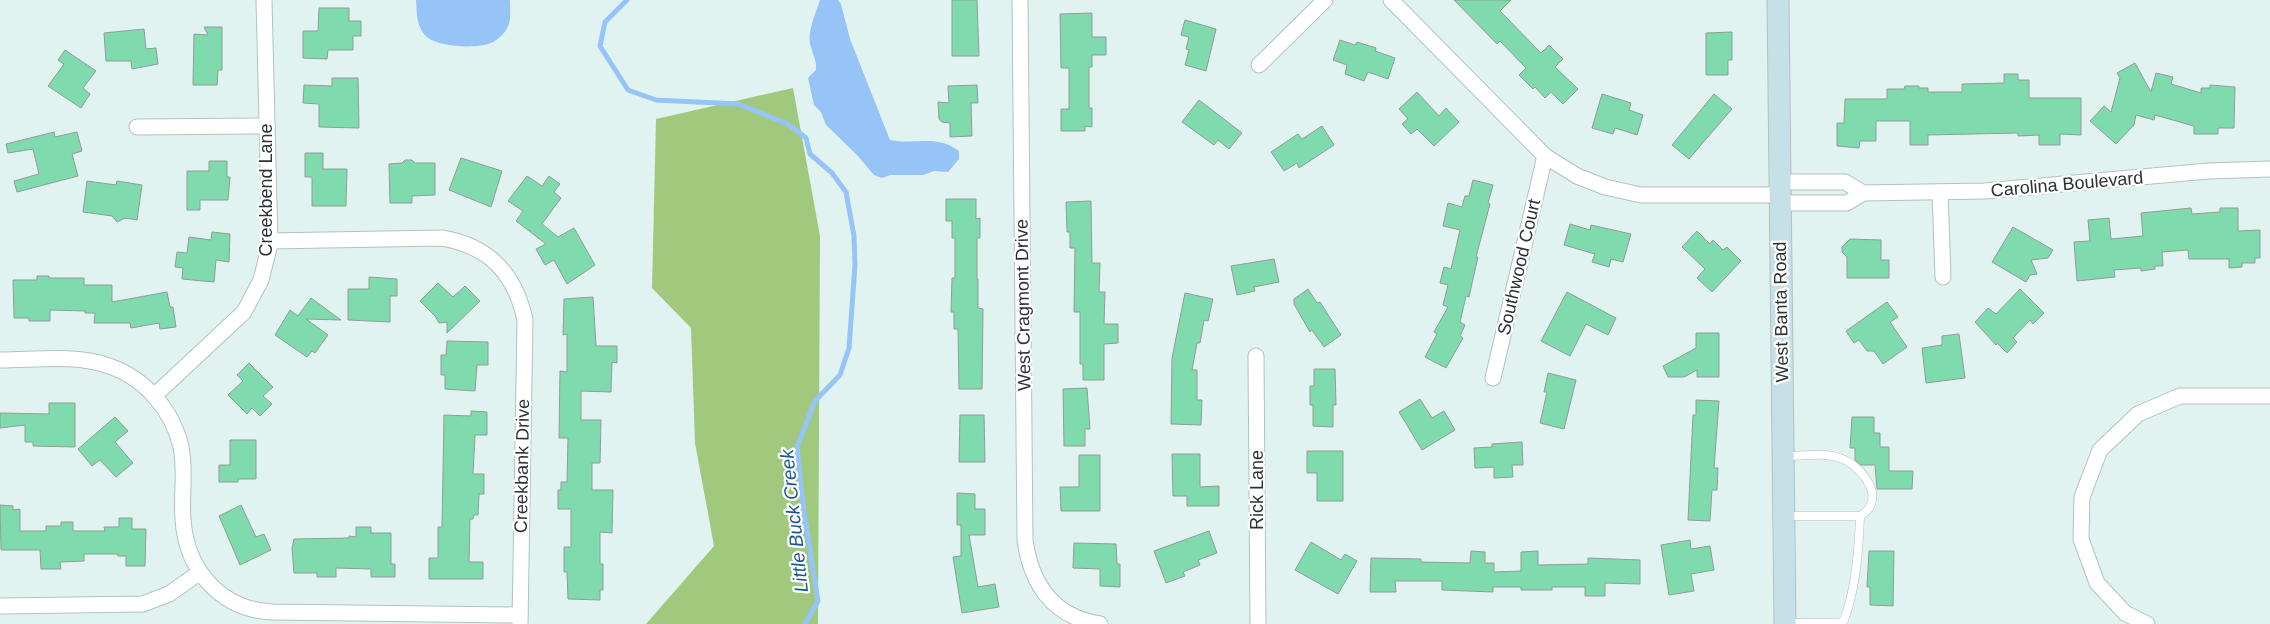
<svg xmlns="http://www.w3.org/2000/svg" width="2270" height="624" font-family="Arial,sans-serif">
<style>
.forest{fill:#a1c97e}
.water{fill:#96c4f7}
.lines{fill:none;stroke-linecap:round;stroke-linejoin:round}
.stream{stroke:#96c4f7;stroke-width:5}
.building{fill:#7fdbae;stroke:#909d96}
.lane-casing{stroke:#b1c2c0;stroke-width:9}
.street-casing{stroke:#b1c2c0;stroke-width:17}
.secondary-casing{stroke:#b1c2c0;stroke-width:23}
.lane{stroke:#fff;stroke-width:8}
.street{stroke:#fff;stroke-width:15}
.secondary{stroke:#c6e0e8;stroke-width:21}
.labels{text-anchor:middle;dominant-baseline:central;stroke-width:4.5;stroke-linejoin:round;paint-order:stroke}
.street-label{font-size:18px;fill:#2c3232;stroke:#fff}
.water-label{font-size:19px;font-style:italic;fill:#1d5791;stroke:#fff}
</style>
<rect width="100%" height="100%" fill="#e1f3f1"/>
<polygon class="forest" points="793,88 820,236 818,624 646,624 714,546 695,443 691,328 652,288 656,119"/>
<g class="water">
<path d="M416,0H510C510,10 512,22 506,30C504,34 496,41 491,43C477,49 438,47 427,37C416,27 417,13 416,0Z"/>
<path d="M820,0H838L841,4L850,39L890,140C915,145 937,134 959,151V159L948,172L934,171L923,175H890L882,178L874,175L857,155L826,125L821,112L814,105L808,78L816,70C817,61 813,56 811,47C806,33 816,13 820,0Z"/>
</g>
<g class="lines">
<polyline class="stream" points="627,0 605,22 600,46 628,90 656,100 738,104 788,124 806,138 810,154 832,173 846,192 854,236 855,265 849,348 840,375 815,401 797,447 803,505 818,601 805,624"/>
</g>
<g class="building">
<polygon points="952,0 977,0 979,56 952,56"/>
<polygon points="1454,0 1511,0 1500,11 1541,53 1549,45 1563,59 1555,67 1578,89 1563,104 1551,92 1545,98 1535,87 1533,89 1519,75 1526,68 1500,41 1497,44"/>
<polygon points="319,8 349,8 349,21 361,21 361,36 353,36 353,50 328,50 327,59 303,58 303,31 318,31"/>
<polygon points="1092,13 1092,37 1106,37 1106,55 1092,55 1092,67 1089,67 1089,108 1092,108 1092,127 1085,126 1085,131 1061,131 1061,109 1069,109 1069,68 1061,68 1060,14"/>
<polygon points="1185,20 1216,29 1206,71 1185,65 1189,50 1186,49 1189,37 1181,35"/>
<polygon points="204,27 222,27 222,70 218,70 217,85 193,85 194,34 208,35"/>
<polygon points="144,29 146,49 156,48 158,64 132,69 131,61 106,61 104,33"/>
<polygon points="1732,32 1732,60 1728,60 1728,75 1706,75 1706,33"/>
<polygon points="1340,40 1355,45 1357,42 1376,48 1375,51 1395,58 1388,79 1368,72 1364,81 1345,74 1347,65 1333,60"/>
<polygon points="65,50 96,71 83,88 90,94 81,108 48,86 64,64 58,60"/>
<polygon points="2135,63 2151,92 2156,73 2173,77 2171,84 2201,93 2201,88 2210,88 2210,85 2235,87 2234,128 2218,128 2218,134 2194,134 2194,126 2155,115 2154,120 2136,115 2134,125 2116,144 2090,121 2104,106 2111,112 2120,78 2117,73"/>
<polygon points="2004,74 2018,74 2018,80 2029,80 2029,98 2081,98 2081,135 2060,134 2060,145 2039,145 2039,135 2018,136 2018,133 1928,135 1928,145 1910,145 1910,121 1876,121 1876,141 1860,141 1859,148 1837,146 1837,123 1844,123 1845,99 1887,99 1887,89 1904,89 1905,86 1919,86 1919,88 1928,88 1928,92 1962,92 1962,84 2004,83"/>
<polygon points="332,78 358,78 359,128 319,127 319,104 303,103 304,85 332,86"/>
<polygon points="977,85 978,103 971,103 972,136 950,137 950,123 942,122 939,119 938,102 949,103 948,86"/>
<polygon points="1417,92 1439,116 1446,108 1459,122 1434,146 1417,129 1411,134 1402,124 1408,119 1399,109"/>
<polygon points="1602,94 1631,103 1629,110 1643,115 1637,135 1615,128 1613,134 1592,128"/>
<polygon points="1714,94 1732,109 1689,159 1672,145"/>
<polygon points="1199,100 1242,133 1229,149 1218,140 1214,145 1182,122"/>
<polygon points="1322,126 1334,145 1299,168 1297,163 1284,171 1271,152 1298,134 1302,139"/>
<polygon points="54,132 55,137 77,132 82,151 72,154 78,176 17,192 14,181 39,174 33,149 8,153 6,144"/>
<polygon points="305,153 323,153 323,169 347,169 346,206 312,206 312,177 305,177"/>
<polygon points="461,158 502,171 491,207 449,190"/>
<polygon points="405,160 412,160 415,163 435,163 435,195 412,196 412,203 390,203 389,164 402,163"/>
<polygon points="209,161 227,161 227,177 230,177 228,200 200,200 200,210 187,210 187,171 209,171"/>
<polygon points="527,176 542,186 549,176 560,184 554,192 561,198 542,224 558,237 574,228 595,265 567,284 554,260 545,265 536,249 546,244 516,221 523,211 508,201"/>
<polygon points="1473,180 1493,185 1488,203 1490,204 1476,257 1478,257 1469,297 1466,296 1460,322 1465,325 1460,336 1463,338 1446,368 1425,357 1437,334 1434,332 1448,307 1443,305 1448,285 1440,283 1444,267 1451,269 1460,230 1443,226 1448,203 1462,207 1465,196 1469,196"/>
<polygon points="87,181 116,185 117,181 142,185 137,220 125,218 117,222 112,216 83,212"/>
<polygon points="946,199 976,199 976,219 980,218 980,238 977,238 977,279 978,279 978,308 983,309 982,389 959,389 958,329 954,329 954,312 951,312 952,278 955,278 955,238 952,238 952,221 946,221"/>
<polygon points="1091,201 1092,263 1100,263 1099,292 1105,292 1104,324 1118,324 1118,343 1104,344 1104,380 1083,380 1083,364 1080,364 1080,312 1074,312 1075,248 1070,248 1070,232 1067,232 1066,202"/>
<polygon points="2191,208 2192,214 2220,212 2220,208 2238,208 2238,231 2260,230 2260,258 2255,258 2255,263 2242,263 2242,267 2229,268 2229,259 2189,259 2188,250 2162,252 2163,266 2155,266 2155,269 2141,271 2141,268 2114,270 2115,277 2077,281 2074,242 2090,241 2088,220 2109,218 2111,239 2143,236 2141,213"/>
<polygon points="1570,224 1590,230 1591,225 1631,234 1623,262 1611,259 1609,267 1592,262 1595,254 1564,245"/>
<polygon points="2013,227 2053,250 2048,258 2031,260 2037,274 2030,275 2026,282 1992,262"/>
<polygon points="1697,231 1710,244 1713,240 1723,250 1727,247 1741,261 1712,292 1697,278 1705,269 1682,247"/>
<polygon points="212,232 230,234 229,262 216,260 214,282 182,279 183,268 175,267 177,252 187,253 189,237 211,240"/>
<polygon points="1850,239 1881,240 1881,260 1889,260 1889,278 1847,278 1847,257 1842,252 1842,247"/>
<polygon points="1274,259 1279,282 1254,287 1255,291 1237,295 1231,266"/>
<polygon points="37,276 49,276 49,278 84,278 84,285 112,285 112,302 167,292 170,307 173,307 176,327 160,329 159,323 131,328 130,323 94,323 95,313 85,313 85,311 50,310 50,321 29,321 29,318 14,318 13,280 37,280"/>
<polygon points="369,277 397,279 397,296 390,296 390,322 348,320 348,289 369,289"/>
<polygon points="438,283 453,297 465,286 480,301 447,333 447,322 439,323 435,316 420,301"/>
<polygon points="1308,289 1317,303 1320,302 1341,335 1324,347 1312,330 1310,332 1294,304 1294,299"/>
<polygon points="2020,289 2044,313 2033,324 2030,320 2013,338 2017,342 2007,353 1997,343 1996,345 1975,322 1988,308 1996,314"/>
<polygon points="1567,292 1616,318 1608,335 1586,324 1570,356 1541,341"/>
<polygon points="1185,293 1213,299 1208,321 1204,320 1200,343 1197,343 1192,370 1197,370 1197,400 1202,400 1201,425 1171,424 1172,358"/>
<polygon points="593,297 596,346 617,346 617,363 612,362 611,392 581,391 581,420 601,420 600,463 592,463 592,490 613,490 612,533 600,532 600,564 603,564 603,590 600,590 600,600 568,599 567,572 564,572 564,547 571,547 571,509 558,509 558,490 561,490 561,482 567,482 568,438 559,438 560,371 567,372 567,334 563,335 564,299"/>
<polygon points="311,298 341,320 306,319 328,335 315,353 312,351 307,357 275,335 290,310 298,316"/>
<polygon points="1887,302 1898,317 1890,322 1907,347 1883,364 1874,351 1867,351 1859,340 1854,343 1846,331"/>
<polygon points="1696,333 1719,333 1719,377 1697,377 1697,370 1684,377 1668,377 1663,366 1696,348"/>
<polygon points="1959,334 1965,378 1926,383 1922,348 1942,345 1942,336"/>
<polygon points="447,341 488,342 488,365 477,365 475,391 445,389 445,375 441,375 441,355 446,355"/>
<polygon points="249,363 273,387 263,396 272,404 260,416 252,408 247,414 228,395 243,381 237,375"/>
<polygon points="1314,369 1335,369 1336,405 1333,405 1333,427 1313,426 1313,405 1310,405 1310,386 1314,386"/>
<polygon points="1548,373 1576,380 1564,429 1540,423 1547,392 1544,392"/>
<polygon points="1087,388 1090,429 1085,429 1085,446 1064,446 1063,389"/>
<polygon points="1420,399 1432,418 1444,411 1455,430 1422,450 1399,412"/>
<polygon points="1696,400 1719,401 1714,468 1718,468 1717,490 1712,490 1710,521 1688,520 1693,415 1696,415"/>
<polygon points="49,403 75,403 75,447 33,446 33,442 25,442 25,425 0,428 0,413 49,414"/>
<polygon points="471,411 487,412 487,435 475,435 473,474 484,474 484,494 479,494 478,515 474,515 473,519 470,519 469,562 483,562 483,579 429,579 429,558 438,558 438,527 442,527 444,415 471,416"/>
<polygon points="960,415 984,415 985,462 959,462"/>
<polygon points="115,417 128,431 115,442 133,463 116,477 100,460 92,466 78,449"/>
<polygon points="1852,417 1874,417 1874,433 1880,433 1880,447 1889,447 1889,471 1913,471 1912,489 1877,489 1875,465 1861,465 1855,460 1855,448 1850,448"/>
<polygon points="230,440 256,440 256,479 238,479 238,482 219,482 219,465 230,465"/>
<polygon points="1522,442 1523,465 1512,465 1513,477 1494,478 1494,467 1475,468 1474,448 1492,447 1492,444"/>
<polygon points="1307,451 1343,451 1343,501 1317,501 1317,473 1307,473"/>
<polygon points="1172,454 1200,454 1200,487 1219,486 1219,506 1187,506 1187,496 1173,496"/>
<polygon points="1079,455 1100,455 1100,511 1061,511 1060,487 1079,487"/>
<polygon points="957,493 975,494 975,509 985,509 985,535 969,535 978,587 995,584 999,607 962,613 953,557 961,556 961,525 957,525"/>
<polygon points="0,505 13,506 13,510 20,509 20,531 46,531 46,526 61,526 61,522 73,522 73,531 105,531 104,527 119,527 119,518 132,518 132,529 146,529 145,566 126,566 126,556 118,556 118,554 84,554 84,561 60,562 61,569 41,569 40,550 1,550"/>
<polygon points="241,505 256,537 264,534 271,550 240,565 219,516"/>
<polygon points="356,527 371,527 371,533 391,533 391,564 395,564 395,577 371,577 371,569 336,568 336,577 317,577 317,573 294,573 292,548 294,539 349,538 349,536 356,537"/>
<polygon points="1209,531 1217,553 1198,560 1200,565 1183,572 1185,576 1166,583 1154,551"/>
<polygon points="1690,540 1691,549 1710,546 1714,570 1691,574 1694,591 1669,595 1661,545"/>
<polygon points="1311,542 1341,560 1345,554 1357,561 1338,594 1295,570"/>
<polygon points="1074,543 1116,544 1117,564 1120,564 1120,587 1100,586 1100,569 1073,568"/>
<polygon points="1471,551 1485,552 1485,563 1494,563 1494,572 1521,571 1521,552 1538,551 1538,565 1588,564 1588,558 1640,560 1640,584 1605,583 1605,596 1585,596 1585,587 1552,587 1552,590 1521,590 1521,587 1493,587 1493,592 1442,590 1442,581 1395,581 1396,592 1370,592 1371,558 1421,559 1421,562 1470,563"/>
<polygon points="1869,551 1894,551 1893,606 1870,605 1870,587 1867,587"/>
</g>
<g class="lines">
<defs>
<g id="lane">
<path d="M1785,516H1860C1888,500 1863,466 1840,458C1824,452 1802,456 1786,456"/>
<path d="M1787,623H1839L1844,620C1856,589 1859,550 1860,516"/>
</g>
<g id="street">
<path d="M1020,0L1025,540C1031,584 1053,617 1100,624"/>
<polyline points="1391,0 1545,156 1577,176 1605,187 1641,195 1779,195"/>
<polyline points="1259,65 1325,0"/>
<polyline points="137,127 267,126"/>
<polyline points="1780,182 1845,182 1863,193"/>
<polyline points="1940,192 1943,277"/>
<polyline points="1780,203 1847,203 1863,193 1985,191 2208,171 2270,169"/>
<path d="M268,241L442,238C489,246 515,273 525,320L520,624"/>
<polyline points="1256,356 1258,624"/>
<path d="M0,360C35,360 76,354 109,366C145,378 173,411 181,447C186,471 181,495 183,519C186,570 221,610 273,612L520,615"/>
<polyline points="1493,378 1545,156"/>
<polyline points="154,396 244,312 261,280 270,244 264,0"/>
<polyline points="0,606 143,604 169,594 199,573"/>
<polyline points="2147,624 2125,613 2097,583 2081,539 2082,497 2100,450 2138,414 2180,396 2270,396"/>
</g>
<polyline id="secondary" points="1778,0 1785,624"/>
</defs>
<use href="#lane" class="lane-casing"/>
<use href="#street" class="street-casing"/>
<use href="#secondary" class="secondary-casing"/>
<use href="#lane" class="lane"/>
<use href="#street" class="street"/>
<use href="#secondary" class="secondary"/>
</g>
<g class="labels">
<g class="street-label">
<text transform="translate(2067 184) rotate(-5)">Carolina Boulevard</text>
<text transform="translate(266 190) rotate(-90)">Creekbend Lane</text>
<text transform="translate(1519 267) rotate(-77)">Southwood Court</text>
<text transform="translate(1023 305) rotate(-91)">West Cragmont Drive</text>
<text transform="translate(1781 312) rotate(-91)">West Banta Road</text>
<text transform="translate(522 466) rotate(-89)">Creekbank Drive</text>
<text transform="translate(1257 490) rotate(-90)">Rick Lane</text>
</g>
<g class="water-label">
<text transform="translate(794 521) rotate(-96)">Little Buck Creek</text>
</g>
</g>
</svg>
